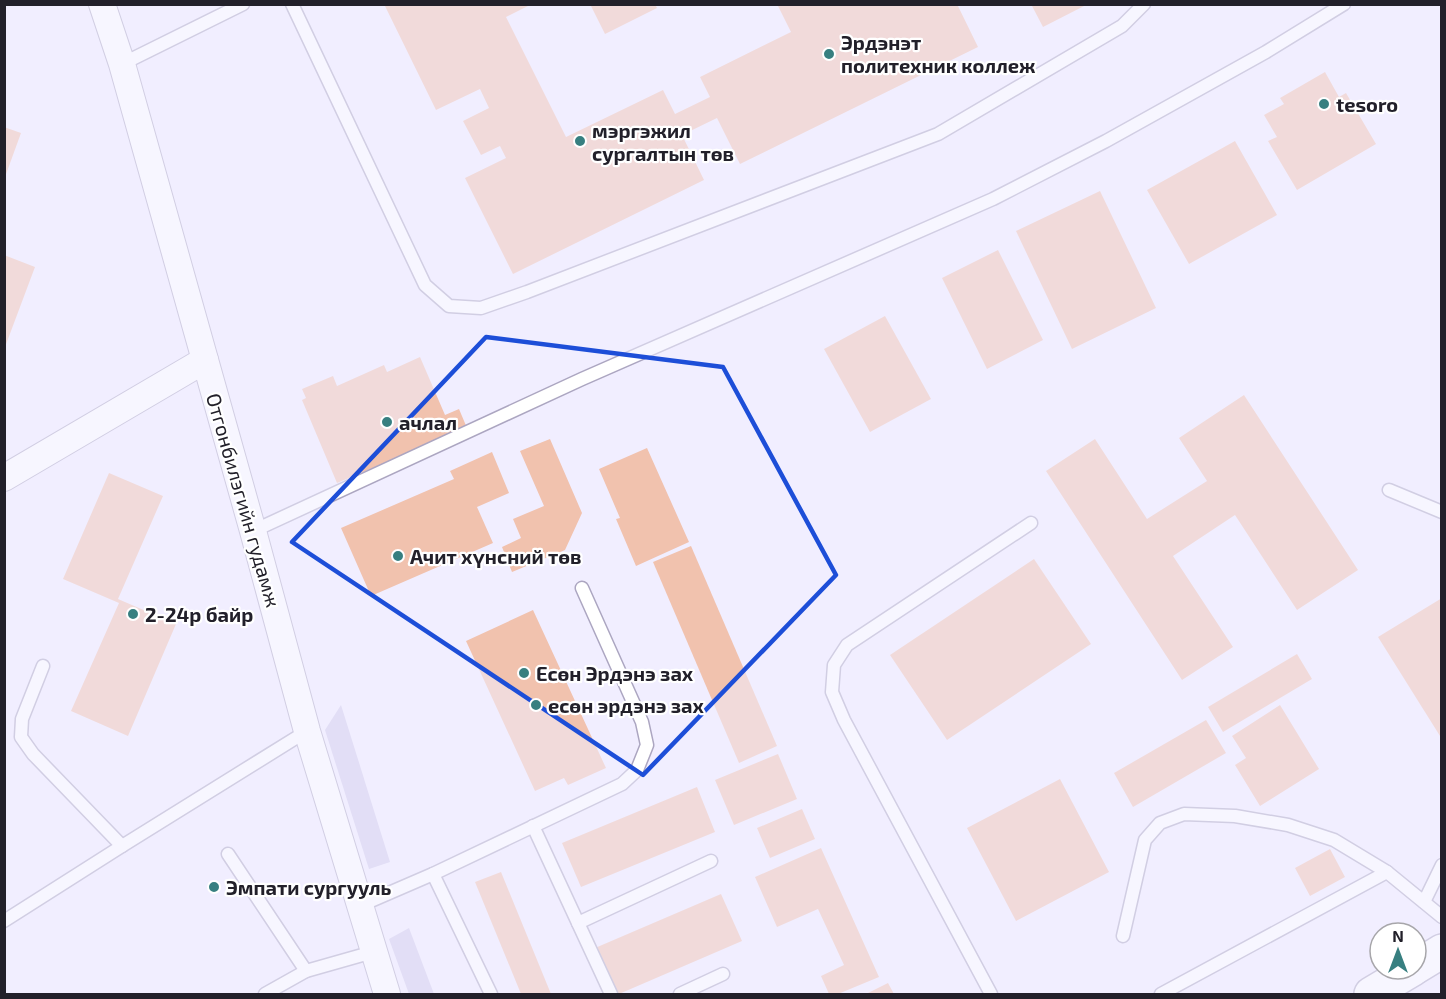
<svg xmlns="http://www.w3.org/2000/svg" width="1446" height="999" font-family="'Exo 2',sans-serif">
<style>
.green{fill:#d1caea}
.building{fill:#f1c2ae}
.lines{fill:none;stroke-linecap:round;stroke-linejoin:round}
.lane-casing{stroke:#aca6c1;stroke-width:15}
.street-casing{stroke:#aca6c1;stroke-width:28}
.highway-casing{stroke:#aca6c1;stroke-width:36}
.lane{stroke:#fff;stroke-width:12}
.street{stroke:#fff;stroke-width:26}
.highway{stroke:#fff;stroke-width:33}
.marked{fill:none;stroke:#1d4ed8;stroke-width:4.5;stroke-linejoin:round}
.poi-dot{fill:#377f80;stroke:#fff;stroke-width:2}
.labels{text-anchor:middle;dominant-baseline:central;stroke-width:4.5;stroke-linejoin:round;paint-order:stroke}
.poi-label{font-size:20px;font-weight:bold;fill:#22202a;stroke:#fff;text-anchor:start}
.street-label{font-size:20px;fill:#22202a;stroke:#fff}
</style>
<rect width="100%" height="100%" fill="#f1eeff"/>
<g class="green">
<polygon points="341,705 390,862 369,869 325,730"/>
<polygon points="409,928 434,994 409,994 389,939"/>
</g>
<g class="building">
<polygon points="384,4 532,4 506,17 566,137 663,90 675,114 710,97 700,77 791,32 777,4 957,4 978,47 740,164 717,118 682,135 704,180 513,274 465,178 506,158 500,146 481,155 463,121 489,108 480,89 436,110"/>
<polygon points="590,4 655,4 657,8 605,34"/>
<polygon points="1031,4 1088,4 1043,27"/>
<polygon points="1325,72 1339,97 1346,93 1376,144 1297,190 1268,141 1277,137 1264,115 1284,104 1280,98"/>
<polygon points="4,127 21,133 5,177 4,177"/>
<polygon points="1235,141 1277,215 1189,264 1147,190"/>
<polygon points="1100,191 1156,308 1072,349 1016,231"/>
<polygon points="998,250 1043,340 987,369 942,278"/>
<polygon points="4,255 35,267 5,347 4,347"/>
<polygon points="885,316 931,399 870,432 824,349"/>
<polygon points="420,357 445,415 459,409 467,428 337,483 302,400 306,398 302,389 333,376 337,386 384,365 387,372"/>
<polygon points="1244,395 1358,570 1297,610 1235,515 1173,556 1233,647 1182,680 1046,471 1095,439 1147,519 1207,481 1179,438"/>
<polygon points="550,439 582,513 565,550 512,572 502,547 521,538 513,519 544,506 520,451"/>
<polygon points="647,448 689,542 636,566 616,519 620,518 599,469"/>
<polygon points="492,452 509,493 477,507 493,543 371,596 341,528 454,479 450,471"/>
<polygon points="109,473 163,496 118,599 176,624 128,736 71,711 119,603 63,579"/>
<polygon points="691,546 777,746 739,763 653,562"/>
<polygon points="1034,559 1091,644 947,740 890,655"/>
<polygon points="1442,598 1442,735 1440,736 1378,637"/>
<polygon points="533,610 606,768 568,785 564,778 535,791 466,641"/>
<polygon points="1297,654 1312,679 1223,732 1208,707"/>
<polygon points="1280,705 1319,769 1260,806 1235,765 1246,758 1232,736"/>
<polygon points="1206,720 1226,753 1133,807 1114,773"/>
<polygon points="778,754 797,799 734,825 715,780"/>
<polygon points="1060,779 1109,872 1016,921 967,828"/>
<polygon points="697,787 715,832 581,887 562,843"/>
<polygon points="802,809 815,839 770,858 757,828"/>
<polygon points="821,848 879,977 838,994 829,994 821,976 844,965 818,909 777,927 755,877"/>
<polygon points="1330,849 1345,877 1310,896 1295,868"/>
<polygon points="501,872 551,994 521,994 475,882"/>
<polygon points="721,894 742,941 619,994 615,994 595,948"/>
<polygon points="888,983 894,994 866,994"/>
</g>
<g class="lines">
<defs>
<g id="lane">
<polyline points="292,4 425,285 449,306 481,308 527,292 938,134 1122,26 1144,4"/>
<polyline points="122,64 243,4"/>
<polyline points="1389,490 1442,512"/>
<polyline points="253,531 582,379 993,199 1106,141 1266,52 1344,4"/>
<polyline points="43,666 22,719 21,737 33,754 122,846"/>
<polyline points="533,826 611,994"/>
<polyline points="228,854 306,971"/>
<polyline points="1387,872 1442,917"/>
<polyline points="433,874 491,994"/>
<polyline points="1424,902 1442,865"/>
<polyline points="359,906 433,874 622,784 637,770 647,745 642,722 582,588"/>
<polyline points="4,921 122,846 307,731"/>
<polyline points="578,923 711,861"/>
<polyline points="1123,936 1145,840 1160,823 1184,814 1235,816 1288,825 1334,840 1387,872 1161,994"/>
<polyline points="265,994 306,971 373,952"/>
<polyline points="680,994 723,974"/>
<polyline points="991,994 844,720 832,692 834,665 847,645 1031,523"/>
</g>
<g id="street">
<polyline points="102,4 122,64 253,531 307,731 387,994"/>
<polyline points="4,478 205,360"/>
</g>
<g id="highway">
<polyline points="1416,967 1442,951"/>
<polyline points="1371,994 1413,969"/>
</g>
</defs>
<use href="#lane" class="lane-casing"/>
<use href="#street" class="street-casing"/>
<use href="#highway" class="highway-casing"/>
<use href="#lane" class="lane"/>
<use href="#street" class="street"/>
<use href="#highway" class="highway"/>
</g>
<path d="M0 0H1446V999H0ZM486,337L723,367L836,575L643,775L292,542Z" fill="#f1eeff" fill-opacity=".55" fill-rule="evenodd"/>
<path class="marked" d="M486,337L723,367L836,575L643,775L292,542Z"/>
<g class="poi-dot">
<circle cx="829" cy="54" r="6"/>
<circle cx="1324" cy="104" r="6"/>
<circle cx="580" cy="141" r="6"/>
<circle cx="387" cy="422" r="6"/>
<circle cx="398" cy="556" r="6"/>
<circle cx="133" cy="614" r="6"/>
<circle cx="524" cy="673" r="6"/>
<circle cx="536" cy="705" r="6"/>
<circle cx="214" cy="887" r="6"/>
</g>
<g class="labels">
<g class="poi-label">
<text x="841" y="42">Эрдэнэт<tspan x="841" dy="23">политехник коллеж</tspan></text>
<text x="1336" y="104">tesoro</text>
<text x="592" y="130">мэргэжил<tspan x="592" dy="23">сургалтын төв</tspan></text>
<text x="399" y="422">ачлал</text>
<text x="410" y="556">Ачит хүнсний төв</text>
<text x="145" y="614">2-24р байр</text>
<text x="536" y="673">Есөн Эрдэнэ зах</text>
<text x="548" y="705">есөн эрдэнэ зах</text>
<text x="226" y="887">Эмпати сургууль</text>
</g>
<g class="street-label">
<text transform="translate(244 500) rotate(74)">Отгонбилэгийн гудамж</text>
</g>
</g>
<rect width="1446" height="999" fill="none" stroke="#22202a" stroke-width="12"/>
<g transform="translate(1398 951)"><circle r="28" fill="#ffffff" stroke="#a7a6aa" stroke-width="1.5"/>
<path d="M0-4.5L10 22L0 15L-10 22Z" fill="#377f80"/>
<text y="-9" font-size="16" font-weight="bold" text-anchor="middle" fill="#22202a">N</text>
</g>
</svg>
